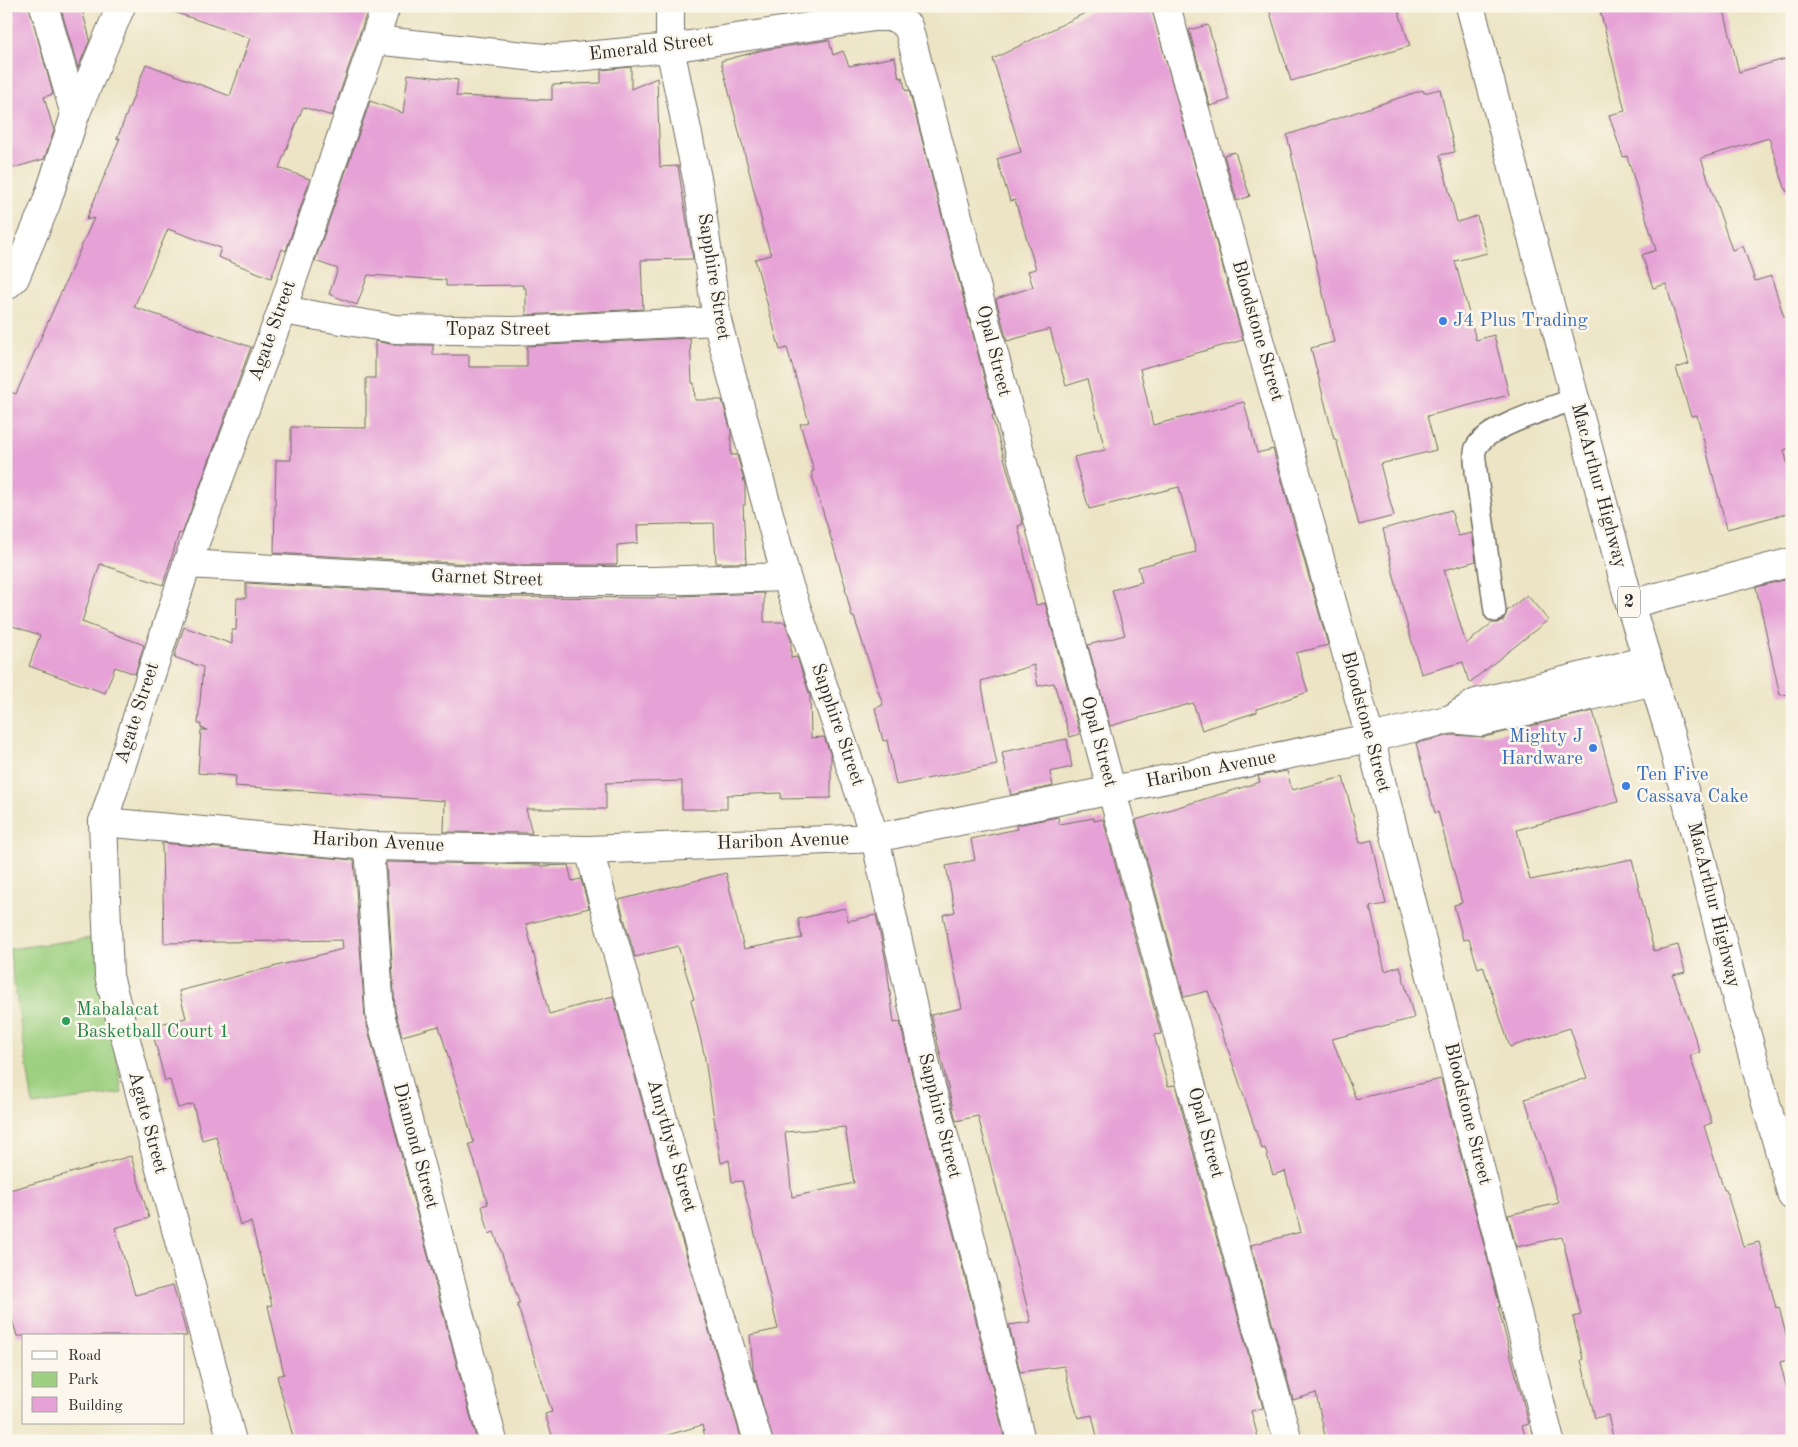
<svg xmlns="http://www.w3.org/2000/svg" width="1798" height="1447" font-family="'Old Standard TT',serif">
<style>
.green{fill:#9dd080;stroke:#647e56}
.building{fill:#e6a2d6;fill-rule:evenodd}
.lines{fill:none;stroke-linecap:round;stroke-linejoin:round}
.lane-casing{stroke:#6f6c61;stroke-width:24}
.street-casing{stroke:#6f6c61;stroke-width:30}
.highway-casing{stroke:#6f6c61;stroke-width:30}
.lane{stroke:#fff;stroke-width:21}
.street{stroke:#fff;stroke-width:28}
.highway{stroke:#fff;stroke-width:28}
.shop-dot{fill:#3f7fe0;stroke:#fbf7ec;stroke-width:2}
.leisure-dot{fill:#2e9e5b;stroke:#fbf7ec;stroke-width:2}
.labels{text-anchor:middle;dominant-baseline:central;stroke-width:5;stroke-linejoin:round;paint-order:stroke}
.shield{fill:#fbf7ec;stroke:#696865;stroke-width:1}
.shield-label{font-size:18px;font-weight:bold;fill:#2b2b2b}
.street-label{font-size:19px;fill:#2b2b2b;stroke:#fbf7ec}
.shop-label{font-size:19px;fill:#366cbe;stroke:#fbf7ec;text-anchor:start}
.leisure-label{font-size:19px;fill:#27864d;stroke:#fbf7ec;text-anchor:start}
</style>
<rect width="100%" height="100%" fill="#fbf7ec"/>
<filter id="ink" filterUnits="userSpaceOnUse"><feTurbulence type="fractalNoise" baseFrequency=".02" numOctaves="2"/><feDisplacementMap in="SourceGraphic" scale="10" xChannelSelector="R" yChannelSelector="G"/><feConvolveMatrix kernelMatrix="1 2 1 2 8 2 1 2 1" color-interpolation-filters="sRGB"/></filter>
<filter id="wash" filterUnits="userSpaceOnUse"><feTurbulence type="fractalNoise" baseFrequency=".0096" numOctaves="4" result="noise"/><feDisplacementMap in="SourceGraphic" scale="20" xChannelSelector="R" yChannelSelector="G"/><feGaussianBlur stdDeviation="1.12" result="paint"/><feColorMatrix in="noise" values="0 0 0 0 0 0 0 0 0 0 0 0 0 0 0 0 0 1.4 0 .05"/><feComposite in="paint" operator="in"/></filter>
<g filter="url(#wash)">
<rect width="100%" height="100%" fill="#ece4c4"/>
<polygon class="green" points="99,937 122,1093 33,1105 9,949"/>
<g id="blocks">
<g class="building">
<polygon points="29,6 53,94 44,97 54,131 44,159 6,170 6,12"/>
<polygon points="60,6 81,6 90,39 78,68"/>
<polygon points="172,6 369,6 332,116 303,107 279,168 310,179 286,251 282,249 271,278 218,257 221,248 168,229 134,307 251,347 182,534 179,533 163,585 100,564 82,622 144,645 135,674 115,667 105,693 29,666 40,635 6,624 6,390 16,394 94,218 86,220 120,138 117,139 146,64 230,96 250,38 171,11"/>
<polygon points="1099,6 1151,6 1243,340 1140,369 1153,425 1244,402 1257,453 1273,449 1328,645 1296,653 1308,692 1257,709 1257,712 1202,730 1193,703 1110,726 1088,645 1125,635 1112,590 1142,582 1138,567 1196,552 1179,487 1089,509 1074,457 1105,450 1087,379 1066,386 1050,329 1007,341 996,299 1033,287 1028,271 1036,269 1015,200 1010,201 997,159 1021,152 993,59"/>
<polygon points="1268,6 1397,6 1410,46 1291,81"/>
<polygon points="1599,6 1723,6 1739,72 1792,57 1792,190 1786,191 1769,138 1701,158 1732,250 1743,246 1755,281 1771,276 1784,317 1792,314 1792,447 1784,450 1792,481 1792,512 1727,529 1697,415 1691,416 1676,368 1689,364 1666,284 1653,288 1642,255 1656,250 1627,156 1623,157 1609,115 1625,111"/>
<polygon points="1208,25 1229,100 1210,106 1189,30"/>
<polygon points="829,40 833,55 843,51 849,66 895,57 899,78 902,77 906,91 909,90 994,415 992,416 1023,524 1018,526 1036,605 1045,603 1080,734 1070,737 1054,683 1038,686 1034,665 981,681 997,765 896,785 887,740 883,741 875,708 883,705 854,617 852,617 845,588 846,588 811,472 814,471 800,424 809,422 787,348 780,350 755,259 771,255 761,223 762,222 721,61 763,50"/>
<polygon points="631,67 631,89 657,78 660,167 678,166 693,259 641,260 643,309 526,315 526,288 523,288 523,285 446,286 446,280 368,275 357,305 329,294 338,269 315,261 370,101 403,113 408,74 458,80 456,96 552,100 552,85 601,83 601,70"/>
<polygon points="1440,89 1455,152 1440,155 1457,222 1477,216 1487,253 1455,261 1476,340 1494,335 1509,395 1427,416 1436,450 1380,464 1394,516 1359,525 1336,439 1334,439 1311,348 1334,342 1287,135 1423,90 1424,93"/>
<polygon points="1235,152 1250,196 1237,201 1224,155"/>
<polygon points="690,338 692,383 694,383 695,400 722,400 731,431 731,455 737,455 745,485 745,505 743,505 746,563 716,563 714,523 637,525 638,543 617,545 617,565 490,565 274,553 276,460 291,460 291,427 366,428 366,378 375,378 375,341 395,345 433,345 433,355 469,355 469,367 527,367 527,346"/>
<polygon points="1451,510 1458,536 1472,533 1476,561 1444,570 1466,644 1492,623 1497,623 1503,621 1507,611 1527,595 1548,620 1469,683 1463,662 1421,674 1397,589 1383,529"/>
<polygon points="1792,578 1792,694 1780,695 1756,587"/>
<polygon points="246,583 490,597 679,598 679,596 764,593 764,622 785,622 791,639 791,658 797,657 810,696 811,738 824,737 831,756 831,798 781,799 781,793 727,795 727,809 682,809 682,781 606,783 606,809 526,809 532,833 444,832 445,801 235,786 236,776 198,773 201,730 207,730 201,728 201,724 198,724 203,667 174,657 184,627 232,644 232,630 236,630 237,598 246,598"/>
<polygon points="1593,711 1618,802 1517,830 1530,880 1632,859 1654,951 1678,945 1685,972 1673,975 1700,1052 1690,1056 1712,1123 1704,1126 1724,1190 1726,1190 1743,1246 1759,1242 1776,1308 1779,1307 1792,1359 1780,1362 1792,1409 1792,1441 1614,1441 1608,1415 1595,1418 1581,1360 1583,1359 1573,1317 1581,1315 1562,1237 1516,1247 1508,1215 1559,1203 1525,1099 1587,1078 1570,1028 1510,1047 1483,966 1478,968 1469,939 1463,940 1454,905 1462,903 1438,812 1435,813 1416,743 1452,735 1484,737"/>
<polygon points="1067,739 1072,767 1050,772 1053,786 1011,795 1002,752"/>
<polygon points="1287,771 1292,790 1343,777 1360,843 1372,840 1386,904 1370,907 1385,971 1400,966 1414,1018 1332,1039 1356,1099 1441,1079 1500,1307 1498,1307 1529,1424 1522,1426 1527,1441 1326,1441 1316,1393 1293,1400 1251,1245 1301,1232 1285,1171 1273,1175 1265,1148 1262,1149 1208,991 1184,997 1136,820 1260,782 1258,776"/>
<polygon points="1058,817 1059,824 1094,818 1094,821 1103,819 1161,1034 1154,1035 1168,1086 1175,1085 1263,1408 1251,1411 1259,1441 1098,1441 1092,1415 1078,1418 1064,1366 1020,1372 1009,1325 1031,1322 978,1116 956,1121 931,1015 962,1008 943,915 955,912 946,866 975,860 971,839 1017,829 1016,825"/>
<polygon points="162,843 354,860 365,1018 477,1441 294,1441 277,1376 284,1374 268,1306 272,1305 251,1222 240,1225 216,1136 202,1140 193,1104 178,1108 170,1080 165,1081 151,1026 186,1018 179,991 343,949 342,940 164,943"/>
<polygon points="386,862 540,865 541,866 568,865 572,881 581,879 589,908 526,924 549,1014 613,996 662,1174 742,1441 706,1441 702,1425 648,1441 554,1441 545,1414 552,1412 517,1304 520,1304 494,1232 489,1234 482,1206 488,1204 469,1144 474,1143 439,1026 402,1036 395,1011"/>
<path d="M726,873L744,949L802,938L798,919L845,908L848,921L876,915L886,961L894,1023L900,1022L913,1079L971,1300L1005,1441H773L753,1370L750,1335L778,1329L742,1181L732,1182L729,1160L721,1163L704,1053L691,1000L694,999L678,946L635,957L619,900ZM845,1127L854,1183L792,1197L785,1132Z"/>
<polygon points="131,1156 149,1218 115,1228 135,1295 173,1285 187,1336 17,1336 6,1299 6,1191"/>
</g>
</g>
</g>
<g filter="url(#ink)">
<use href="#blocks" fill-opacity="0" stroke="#6f6c61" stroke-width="1"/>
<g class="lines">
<defs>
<path id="lane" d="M1495,611L1476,471C1476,464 1473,454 1476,448C1485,427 1553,407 1575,399"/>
<g id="street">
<polyline points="44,6 75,115"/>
<polyline points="670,6 670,48 698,183 717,321 786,577 875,838 928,1075 986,1296 1021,1441"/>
<polyline points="1166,6 1370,738 1550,1441"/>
<polyline points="374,40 554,59 670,48 874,17 893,17 908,26 1011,419 1288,1441"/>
<polyline points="6,286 15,278 46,204 75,115 121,6"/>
<polyline points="282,310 395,329 514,331 717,321"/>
<polyline points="187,564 490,581 652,581 786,577"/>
<polyline points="1630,604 1792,562"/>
<polyline points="1451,719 1476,703 1647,660"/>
<polyline points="103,822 369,846 589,850 875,838 1370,738 1451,719 1480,722 1654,681"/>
<polyline points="369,846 380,1014 493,1441"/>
<polyline points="589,850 677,1170 758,1441"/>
<polyline points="232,1441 109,976 103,822 187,564 282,310 386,6"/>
</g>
<polyline id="highway" points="1470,6 1630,604 1671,738 1734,989 1792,1196"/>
</defs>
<use href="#lane" class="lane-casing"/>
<use href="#street" class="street-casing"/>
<use href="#highway" class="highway-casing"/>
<use href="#lane" class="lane"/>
<use href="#street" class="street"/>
<use href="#highway" class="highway"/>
</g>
</g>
<g class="shop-dot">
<circle cx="1443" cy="321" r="5"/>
<circle cx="1593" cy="748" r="5"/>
<circle cx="1626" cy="786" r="5"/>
</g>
<circle class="leisure-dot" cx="66" cy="1021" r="5"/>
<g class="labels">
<rect class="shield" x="1618" y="586.5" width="22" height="31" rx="4"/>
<g class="shield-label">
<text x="1629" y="602">2</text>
</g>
<g class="street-label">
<text transform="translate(651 48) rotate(-7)">Emerald Street</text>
<text transform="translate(713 277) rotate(81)">Sapphire Street</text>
<text x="498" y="330">Topaz Street</text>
<text transform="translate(273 331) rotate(-70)">Agate Street</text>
<text transform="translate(1257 331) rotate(74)">Bloodstone Street</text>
<text transform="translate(993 351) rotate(76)">Opal Street</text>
<text transform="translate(1598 486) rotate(75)">MacArthur Highway</text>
<text transform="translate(487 579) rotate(2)">Garnet Street</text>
<text transform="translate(138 713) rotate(-72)">Agate Street</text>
<text transform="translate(1365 722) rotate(75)">Bloodstone Street</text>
<text transform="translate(837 725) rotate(71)">Sapphire Street</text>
<text transform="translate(1098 742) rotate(75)">Opal Street</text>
<text transform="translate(1211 770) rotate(-11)">Haribon Avenue</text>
<text transform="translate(783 842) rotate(-2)">Haribon Avenue</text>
<text transform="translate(378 843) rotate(3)">Haribon Avenue</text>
<text transform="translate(1713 905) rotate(76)">MacArthur Highway</text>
<text transform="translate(1467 1114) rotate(76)">Bloodstone Street</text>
<text transform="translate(939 1116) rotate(76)">Sapphire Street</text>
<text transform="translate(147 1123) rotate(75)">Agate Street</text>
<text transform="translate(1205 1133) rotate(75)">Opal Street</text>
<text transform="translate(415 1146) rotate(75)">Diamond Street</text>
<text transform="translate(671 1146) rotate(74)">Amythyst Street</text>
</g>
<g class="shop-label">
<text x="1453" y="321">J4 Plus Trading</text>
<text x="1583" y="737" text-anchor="end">Mighty J<tspan x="1583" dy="22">Hardware</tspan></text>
<text x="1636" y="775">Ten Five<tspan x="1636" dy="22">Cassava Cake</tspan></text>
</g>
<g class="leisure-label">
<text x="76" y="1010">Mabalacat<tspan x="76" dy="22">Basketball Court 1</tspan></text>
</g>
</g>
<rect width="1798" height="1447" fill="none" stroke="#fbf7ec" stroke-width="25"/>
<rect x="22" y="1334" width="162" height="90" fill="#fbf7ec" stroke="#a8a59f"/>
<rect x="32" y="1351" width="25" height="8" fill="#ffffff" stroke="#a8a59f"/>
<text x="68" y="1360" font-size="15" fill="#2b2b2b">Road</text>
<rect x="32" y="1372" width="25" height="15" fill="#9dd080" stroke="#a8a59f"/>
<text x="68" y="1384" font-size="15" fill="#2b2b2b">Park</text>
<rect x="32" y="1397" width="25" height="15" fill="#e6a2d6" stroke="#a8a59f"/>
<text x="68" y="1410" font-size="15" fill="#2b2b2b">Building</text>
</svg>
